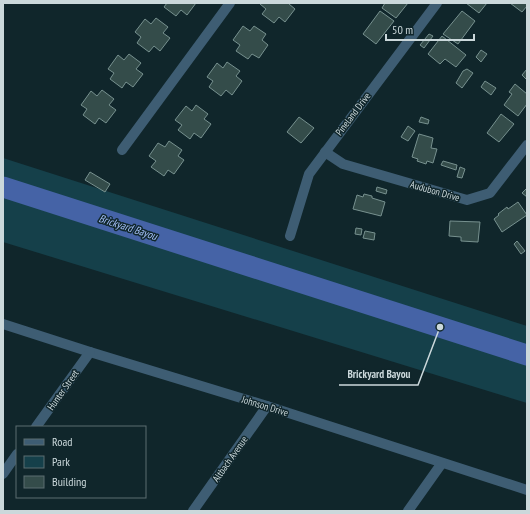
<svg xmlns="http://www.w3.org/2000/svg" width="530" height="514" font-family="'PT Sans Narrow',sans-serif">
<style>
.green{fill:#15404a}
.lines{fill:none;stroke-linecap:round;stroke-linejoin:round}
.river{stroke:#4563a6;stroke-width:21}
.building{fill:#344c4a;stroke:#77918f}
.minor{stroke:#3e5d73;stroke-width:10}
.labels{text-anchor:middle;dominant-baseline:central;stroke-width:3;stroke-linejoin:round;paint-order:stroke}
.street-label{font-size:10px;fill:#cbd8db;stroke:#10262b}
.water-label{font-size:11px;font-style:italic;fill:#a5c0f9;stroke:#10262b}
.leader{fill:none;stroke:#cbd8db;stroke-width:1.5}
.callout-dot{fill:#cbd8db;stroke:#10262b;stroke-width:1.5}
.callout-label{font-size:11px;text-anchor:middle;font-weight:bold;fill:#cbd8db;stroke:#10262b;stroke-width:3;stroke-linejoin:round;paint-order:stroke}
</style>
<rect width="100%" height="100%" fill="#10262b"/>
<polygon class="green" points="3,158 527,326 527,403 3,242"/>
<g class="lines">
<polyline class="river" points="3,187 527,355"/>
</g>
<g class="building">
<polygon points="167,3 196,3 187,15 181,10 176,16 164,7"/>
<polygon points="261,3 290,3 289,4 295,9 285,22 279,17 274,23 262,14 266,9 260,4"/>
<polygon points="385,3 408,3 396,18 382,8"/>
<polygon points="466,3 487,3 479,13"/>
<polygon points="510,3 526,3 527,6 522,12"/>
<polygon points="380,11 394,21 376,44 363,34"/>
<polygon points="462,11 475,21 458,44 443,34"/>
<polygon points="156,18 168,27 163,33 170,38 160,51 154,46 149,52 137,43 141,37 135,32 145,19 151,24"/>
<polygon points="243,26 250,31 254,26 266,34 262,40 268,45 259,58 252,54 248,59 236,51 240,45 233,40"/>
<polygon points="429,34 433,36 424,48 420,45"/>
<polygon points="442,36 466,55 456,67 445,59 440,64 428,54"/>
<polygon points="481,50 487,54 481,62 476,57"/>
<polygon points="129,54 141,63 136,69 143,74 133,87 126,82 122,88 110,79 114,73 108,69 118,55 124,60"/>
<polygon points="227,62 240,71 236,76 242,81 232,95 226,90 221,96 209,87 213,81 207,77 217,63 223,68"/>
<polygon points="467,69 473,73 462,88 456,83 463,71"/>
<polygon points="527,69 527,80 522,75"/>
<polygon points="485,81 496,88 491,95 481,87"/>
<polygon points="515,84 527,94 527,104 518,116 504,105 512,94 509,92"/>
<polygon points="102,90 114,99 109,105 116,110 106,123 99,118 95,124 83,115 87,109 81,105 91,91 97,96"/>
<polygon points="196,105 208,114 204,119 211,124 201,138 194,133 190,139 178,130 182,125 175,120 186,106 192,111"/>
<polygon points="501,114 514,124 499,142 487,133"/>
<polygon points="299,117 314,128 301,143 287,132"/>
<polygon points="421,117 429,120 428,124 419,122"/>
<polygon points="408,126 415,131 408,141 401,137"/>
<polygon points="419,134 433,138 431,148 437,149 433,163 427,161 426,164 417,161 418,159 412,157"/>
<polygon points="169,141 182,150 178,156 184,160 174,174 168,170 164,176 151,167 156,161 149,156 158,143 165,147"/>
<polygon points="443,161 457,165 456,170 441,165"/>
<polygon points="460,167 465,169 462,178 457,177"/>
<polygon points="90,172 110,184 105,192 85,180"/>
<polygon points="377,187 387,190 386,194 376,191"/>
<polygon points="527,188 527,197 522,193"/>
<polygon points="364,194 372,196 372,198 385,202 381,216 353,209 357,195 363,197"/>
<polygon points="518,202 527,215 502,232 494,219 499,215 498,214 507,207 508,209"/>
<polygon points="450,221 480,222 478,242 461,241 461,237 449,236"/>
<polygon points="356,228 362,229 361,235 355,234"/>
<polygon points="365,231 375,233 374,240 363,238"/>
<polygon points="517,241 525,251 521,254 514,244"/>
</g>
<g class="lines">
<g class="minor">
<polyline points="122,150 230,3"/>
<polyline points="325,152 343,164 467,200 490,193 527,145"/>
<polyline points="290,236 309,174 437,3"/>
<polyline points="3,324 90,352 267,406 527,490"/>
<polyline points="36,427 90,352"/>
<polyline points="3,474 17,454"/>
<polyline points="193,511 267,406"/>
<polyline points="408,511 442,463"/>
</g>
</g>
<g class="labels">
<g class="street-label">
<text transform="translate(353 114) rotate(-53)">Pineland Drive</text>
<text transform="translate(435 191) rotate(16)">Audubon Drive</text>
<text transform="translate(63 390) rotate(-55)">Hunter Street</text>
<text transform="translate(265 406) rotate(17)">Johnson Drive</text>
<text transform="translate(230 459) rotate(-55)">Altbach Avenue</text>
</g>
<g class="water-label">
<text transform="translate(128 227) rotate(18)">Brickyard Bayou</text>
</g>
</g>
<path class="leader" d="M440 327L418 385H339"/>
<circle class="callout-dot" cx="440" cy="327" r="4"/>
<g class="callout-label">
<text x="379" y="378">Brickyard Bayou</text>
</g>
<rect width="530" height="514" fill="none" stroke="#cbd8db" stroke-width="8"/>
<rect x="16" y="426" width="130" height="72" fill="#10262b" stroke="#5b6d71"/>
<rect x="24" y="439" width="20" height="6" fill="#3e5d73" stroke="#5b6d71"/>
<text x="52" y="446" font-size="12" fill="#cbd8db">Road</text>
<rect x="24" y="456" width="20" height="12" fill="#15404a" stroke="#5b6d71"/>
<text x="52" y="466" font-size="12" fill="#cbd8db">Park</text>
<rect x="24" y="476" width="20" height="12" fill="#344c4a" stroke="#5b6d71"/>
<text x="52" y="486" font-size="12" fill="#cbd8db">Building</text>
<path d="M386 34v6h88v-6" fill="none" stroke="#cbd8db" stroke-width="2"/>
<text x="392" y="34" font-size="12" fill="#cbd8db" stroke="#10262b" stroke-width="3" paint-order="stroke">50 m</text>
</svg>
